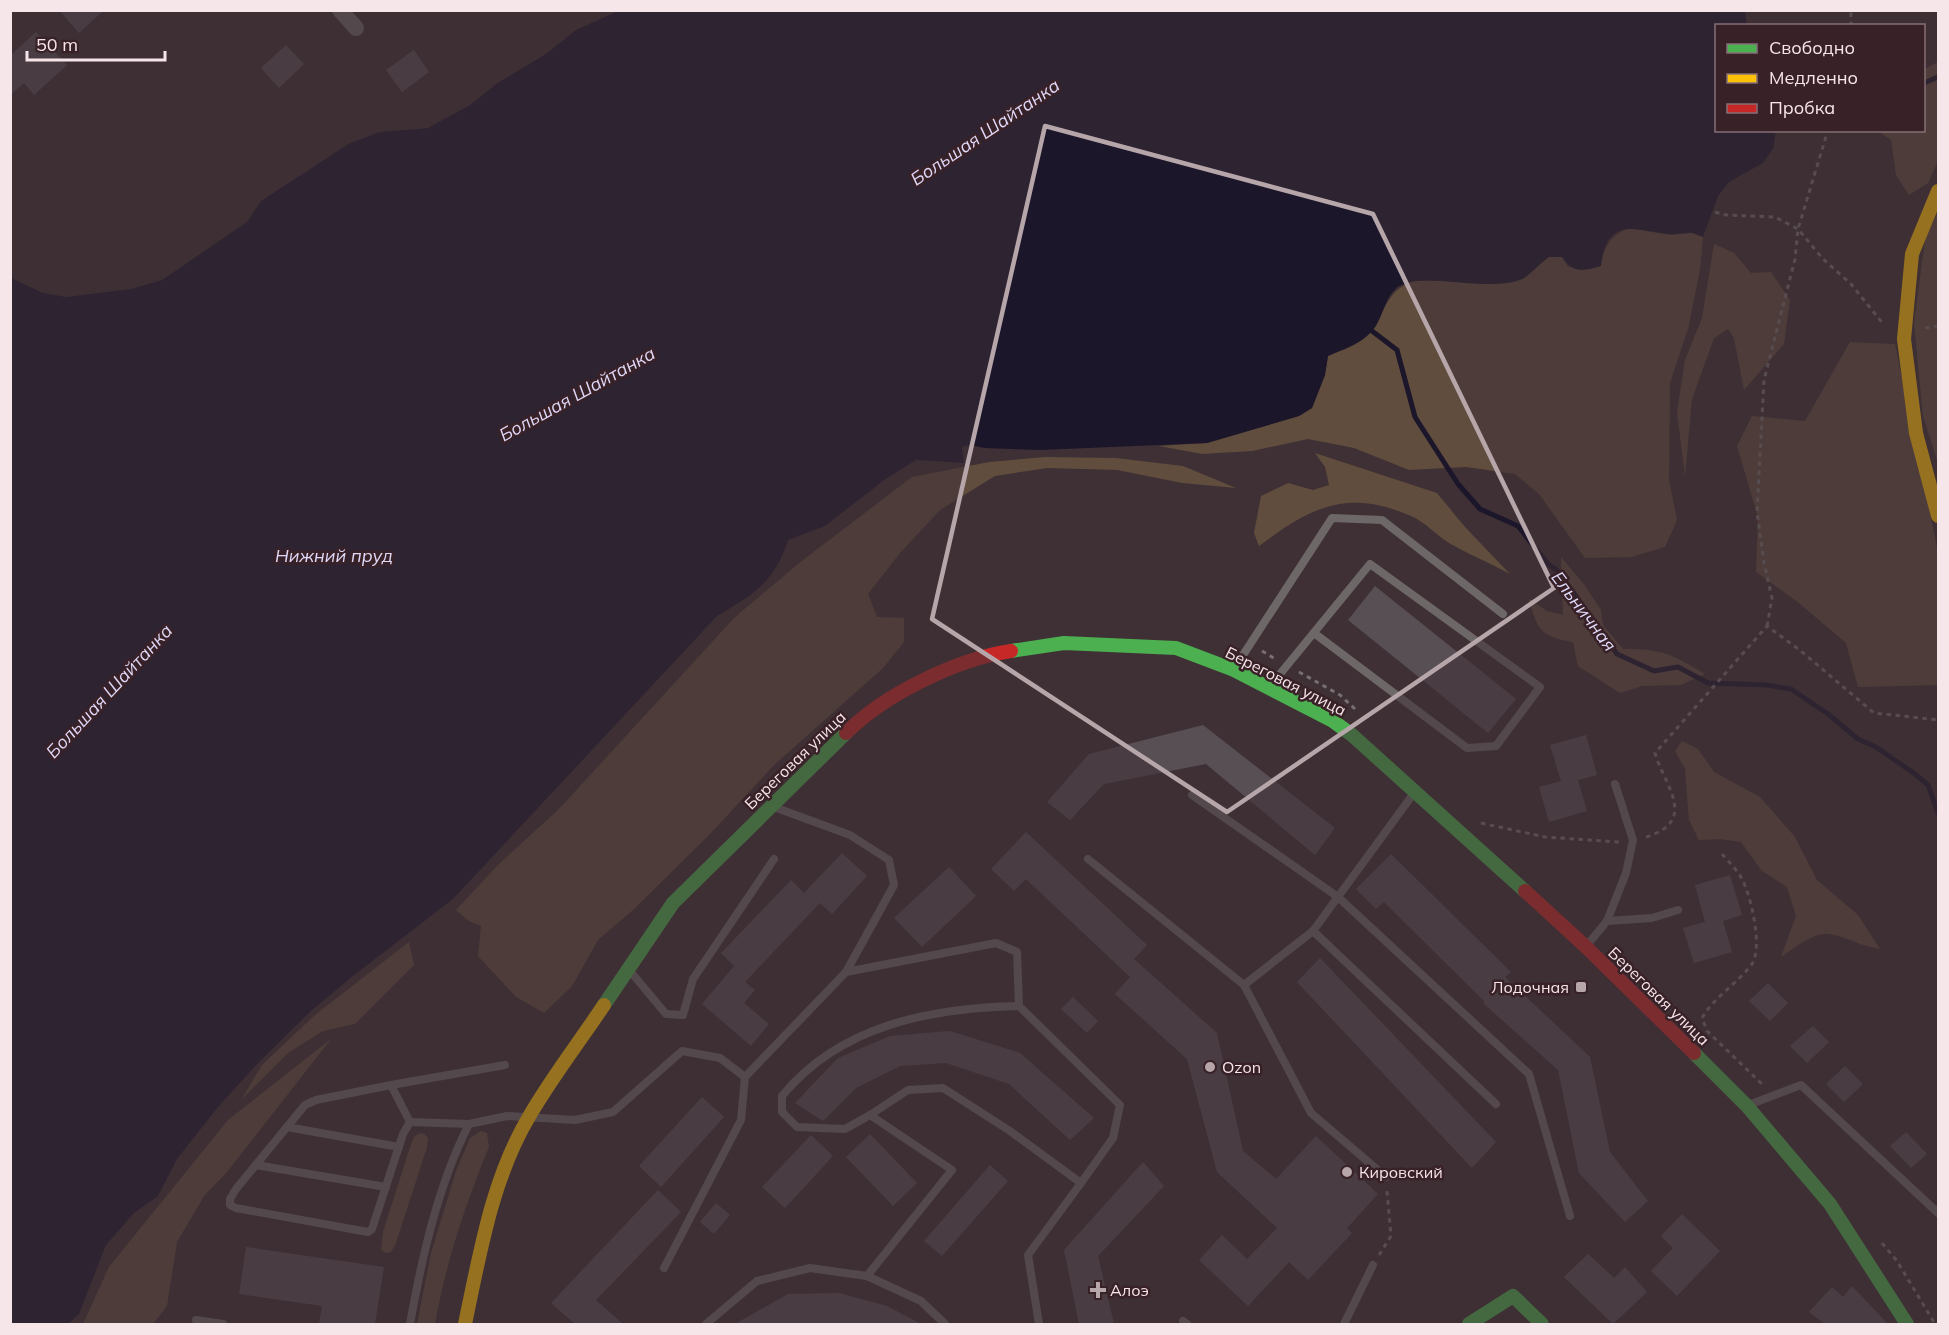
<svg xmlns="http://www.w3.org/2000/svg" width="1949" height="1335" font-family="Mulish,sans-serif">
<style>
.green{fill:#604d3e}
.water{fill:#1c162a}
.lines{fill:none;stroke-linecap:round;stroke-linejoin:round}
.stream{stroke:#1c162a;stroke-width:5}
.building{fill:#584f54}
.path{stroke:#776f70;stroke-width:3;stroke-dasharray:4.5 4.5;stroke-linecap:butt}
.lane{stroke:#6e6767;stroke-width:8}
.street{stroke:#6e6767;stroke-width:16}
.fast{stroke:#4caf50;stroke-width:14}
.slow{stroke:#ffc107;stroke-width:14}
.jam{stroke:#c62828;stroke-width:14}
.marked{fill:none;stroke:#b6a6aa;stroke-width:4.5;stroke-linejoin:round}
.poi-dot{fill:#b6a6aa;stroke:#392128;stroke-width:2}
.labels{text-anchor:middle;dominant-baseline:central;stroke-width:5;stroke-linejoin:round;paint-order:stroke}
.street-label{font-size:16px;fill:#f6e5e9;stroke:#392128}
.poi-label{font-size:16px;fill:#f6e5e9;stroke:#392128;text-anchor:start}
.water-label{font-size:18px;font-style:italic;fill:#dfd9f9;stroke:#392128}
</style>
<rect width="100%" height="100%" fill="#3e3034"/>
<g class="green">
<polygon points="1938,62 1938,161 1928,183 1909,195 1896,175 1891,140 1878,131 1924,130 1924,69"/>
<polygon points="1938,211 1938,463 1923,416 1914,323 1925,240"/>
<path d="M1628,228L1670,235L1694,233L1703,237L1700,270L1688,329L1670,383L1669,481L1677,520L1665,547L1631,557L1585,558L1539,494L1515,474L1466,467L1409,470L1354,448L1308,439L1252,451L1202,454L1159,446L1207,443L1299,416L1312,408L1325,375L1328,356C1339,351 1354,347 1363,339C1387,319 1381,291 1415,281L1523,279L1549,257H1562L1568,267L1601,266C1603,247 1611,236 1628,228Z"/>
<polygon points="1714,244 1734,253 1751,273 1771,272 1790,300 1784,344 1744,390 1734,338 1728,329 1714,338 1692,399 1685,476 1677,412 1685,360 1702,318"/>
<polygon points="1850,342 1895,344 1938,552 1938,685 1858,687 1846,643 1799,603 1756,572 1758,517 1737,446 1752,416 1805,421"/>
<path d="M1315,453L1437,493L1465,527L1510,574C1490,563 1468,554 1449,543C1436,535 1425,522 1411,516C1347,488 1311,507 1259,546L1254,533L1261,496L1288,483L1313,490L1329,485L1325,467Z"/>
<polygon points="1045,457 1116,458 1183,466 1236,488 1182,483 1117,470 1047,468 995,476 940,510 900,553 868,594 877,617 904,618 904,642 883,668 774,765 711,833 634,909 598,940 572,986 544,1013 516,997 478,956 481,926 469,921 456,910 498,865 559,809 735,617 803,560 912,477 989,462"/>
<path d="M1561,557L1583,583L1601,610L1603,625L1623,649C1663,649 1671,654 1705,674L1681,685L1642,686L1620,693L1578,666L1573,642C1541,637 1537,630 1529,599L1547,611L1563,615Z"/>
<path d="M1682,741L1698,749L1714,772L1760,797L1795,837L1817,880L1858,915L1880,949C1862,947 1846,936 1829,934C1813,932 1794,949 1781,957L1796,916L1787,887L1762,871L1741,842L1720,839L1699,840L1689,820L1685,769L1675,751Z"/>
<polygon points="409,942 414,965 355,1024 323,1031 288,1053 241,1100 262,1065 315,1015"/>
<polygon points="331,1039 227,1172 204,1196 177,1242 167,1306 153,1324 83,1324 109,1267 228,1120"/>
<path d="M481,1131L487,1133L489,1147C465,1205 446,1262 435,1324H417L431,1253L456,1171L470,1138Z"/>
<polygon points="420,1133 425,1134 428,1139 427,1147 396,1243 391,1252 386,1253 381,1250 383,1232 410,1147 414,1137"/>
</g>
<path class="water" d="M618,11H1745L1747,25L1716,26V130L1776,131L1773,149L1763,163L1729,182L1718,196L1703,237C1700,236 1698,235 1695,234C1689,231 1678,235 1671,234C1638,232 1607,213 1601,266C1584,271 1573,274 1562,257H1549C1539,263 1530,276 1520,280C1484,292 1426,272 1401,285C1384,294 1384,318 1372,331C1361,344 1343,349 1328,356L1325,375L1312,408L1299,416L1207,443L1040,450L984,448L971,445L962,447L964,463L916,460L887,478L825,526L788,540C774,583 754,594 717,616L453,899L353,976L310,1012L259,1062L218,1107L177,1159L158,1196L134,1213L106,1245L79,1314L68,1324H11V278L43,293L66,297L131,289L162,280L247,222L261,201L350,143L380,132L428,128L470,105L499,82L546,54L576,30Z"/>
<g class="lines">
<g class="stream">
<polyline points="1924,83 1938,77"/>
<polyline points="1372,331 1397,350 1415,417 1458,484 1480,509 1518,526 1548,564 1558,571 1617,654 1654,671 1678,667 1708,683 1766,685 1791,689 1828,714 1858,739 1876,747 1915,774 1928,785 1938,813"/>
</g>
</g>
<g class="building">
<polygon points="59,10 104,10 79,33"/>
<polygon points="36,32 67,65 34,95 24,83 10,95 10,56"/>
<polygon points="286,45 304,64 279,88 261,68"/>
<polygon points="414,50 429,72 402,92 386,70"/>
<polygon points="1375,586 1516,699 1488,733 1348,620"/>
<polygon points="1203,725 1335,828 1315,855 1206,764 1104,784 1070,820 1047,802 1089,754"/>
<polygon points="1586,735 1597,775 1578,780 1587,811 1549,822 1539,787 1561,781 1550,745"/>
<polygon points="1026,832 1147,945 1134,959 1217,1033 1243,1151 1276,1179 1316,1136 1378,1194 1347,1228 1352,1233 1308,1280 1289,1262 1248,1306 1199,1260 1222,1235 1247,1259 1277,1228 1217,1172 1187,1059 1115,994 1130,977 1026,879 1014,891 991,869"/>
<polygon points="842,853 867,876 832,914 820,903 745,982 755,990 744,1003 769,1024 751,1046 702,1004 734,966 721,953 791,880 804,893"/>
<polygon points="1391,854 1511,972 1505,977 1590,1057 1610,1152 1648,1201 1625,1222 1579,1173 1558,1070 1483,1003 1485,1002 1384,902 1376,909 1356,889"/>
<polygon points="949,867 976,896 922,947 894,918"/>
<polygon points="1730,875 1742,915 1723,921 1732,952 1694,963 1683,928 1705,922 1695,885"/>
<polygon points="1320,958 1496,1142 1472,1168 1297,982"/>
<polygon points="1768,983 1788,1003 1770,1021 1749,1001"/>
<polygon points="1073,997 1098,1021 1087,1033 1061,1009"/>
<polygon points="1813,1026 1829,1042 1807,1063 1790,1046"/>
<polygon points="950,1031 1020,1053 1094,1118 1070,1140 1009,1084 946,1063 900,1066 856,1088 823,1121 795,1103 838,1058 890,1036"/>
<polygon points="1845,1066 1863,1084 1844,1102 1826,1084"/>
<polygon points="702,1097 724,1117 661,1187 639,1166"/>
<polygon points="1906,1132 1927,1154 1911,1168 1890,1146"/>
<polygon points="870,1134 917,1183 893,1206 846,1157"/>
<polygon points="811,1135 833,1156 785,1208 762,1187"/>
<polygon points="1143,1162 1164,1186 1098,1256 1114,1324 1079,1324 1064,1250"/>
<polygon points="990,1165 1008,1181 942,1256 924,1241"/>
<polygon points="658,1190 681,1212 596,1300 623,1324 575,1324 551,1303"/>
<polygon points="716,1203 730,1215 714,1234 700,1222"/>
<polygon points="1682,1214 1720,1251 1677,1296 1651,1271 1673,1248 1661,1236"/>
<polygon points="246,1247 384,1267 375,1324 319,1324 322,1306 239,1294"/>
<polygon points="1588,1254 1614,1278 1625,1267 1647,1292 1613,1324 1564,1277"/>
<polygon points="1852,1286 1888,1324 1825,1324 1809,1312 1832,1287 1843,1297"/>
<polygon points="839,1293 887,1306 921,1324 735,1324 788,1294"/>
</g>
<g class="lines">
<g class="path">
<polyline points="1851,26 1851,10"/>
<polyline points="1715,212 1726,215 1775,217 1798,229 1823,259 1851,284 1884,325"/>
<polyline points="1925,328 1938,326"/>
<polyline points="1767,626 1772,598 1764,563 1757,512 1764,380 1795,259 1798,229 1828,130"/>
<polyline points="1262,651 1277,660"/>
<polyline points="1299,672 1340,695 1355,709"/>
<polyline points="1481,823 1545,837 1619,842"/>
<path d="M1646,837C1700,821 1663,783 1655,753L1767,626L1801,651L1874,713L1938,720"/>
<path d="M1722,854C1729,862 1737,870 1742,879C1751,896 1763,947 1752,964C1737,984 1714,997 1702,1018L1707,1031L1763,1085"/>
<polyline points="1882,1243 1897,1261 1935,1324"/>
<polyline points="1379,1255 1391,1236 1387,1191"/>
</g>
<g class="lane">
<polyline points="1234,669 1332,518 1382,520 1503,614"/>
<polyline points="1271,685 1370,564 1540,687 1496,746 1467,748 1314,633"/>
<polyline points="1414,793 1313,931 1496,1104"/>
<polyline points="1192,795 1338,897 1529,1074 1570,1216"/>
<polyline points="774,807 850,835 889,860 894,885 846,972"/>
<polyline points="1088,859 1244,985 1311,1113 1386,1177"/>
<polyline points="1607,921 1626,873 1633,840 1615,784"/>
<polyline points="1588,944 1607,921 1652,918 1678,910"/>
<polyline points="630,971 666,1014 683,1015 693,979 774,859"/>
<polyline points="1244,985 1313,931"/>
<polyline points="391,1085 316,1100 305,1105 236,1189 230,1199 230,1205 236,1208 368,1232 372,1229 403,1134 410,1122 469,1124 507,1116 575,1120 613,1112 682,1051 720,1058 745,1077 846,972 996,943 1017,952 1019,1006 1120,1105 1113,1138 1081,1183 1010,1131 943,1088 908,1090 870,1115 952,1170 867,1276"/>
<polyline points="1751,1104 1801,1085 1938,1213"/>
<path d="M870,1115L845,1129L797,1127L782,1112V1096C840,1025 931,1008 1019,1006"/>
<polyline points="410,1122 391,1085 505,1065"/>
<polyline points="287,1127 399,1147"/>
<polyline points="256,1165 386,1187"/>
<polyline points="664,1268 741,1120 745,1077"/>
<polyline points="196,1320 223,1324"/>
<polyline points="1183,1321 1187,1324"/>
<path d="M410,1324C422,1257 438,1185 469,1124"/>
<polyline points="706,1324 757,1281 810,1268 867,1276 921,1301 945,1324"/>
<polyline points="1039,1324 1028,1255 1081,1183"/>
<polyline points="1344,1324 1373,1265"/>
</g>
<polyline class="street" points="340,10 356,28"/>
<g class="fast">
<polyline points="1011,651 1064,643 1176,648 1234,670 1333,721 1352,735 1525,891"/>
<polyline points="604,1005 673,903 846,733"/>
<polyline points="1694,1053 1747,1106 1830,1204 1907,1324"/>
<polyline points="1469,1324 1513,1296 1542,1324"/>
</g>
<g class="slow">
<polyline points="1938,191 1912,254 1904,339 1916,433 1938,516"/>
<path d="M465,1324C480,1253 492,1178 530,1115C552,1077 580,1041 604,1005"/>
</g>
<g class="jam">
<path d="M846,733C885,694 957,659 1011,651"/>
<polyline points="1525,891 1585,946 1694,1053"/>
</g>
</g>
<path d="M0 0H1949V1335H0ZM1045,126L1373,214L1554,588L1227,812L932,619Z" fill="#3e3034" fill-opacity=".55" fill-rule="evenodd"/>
<path class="marked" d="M1045,126L1373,214L1554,588L1227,812L932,619Z"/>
<g class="poi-dot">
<rect x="1575" y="981" width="12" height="12" rx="3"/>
<circle cx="1210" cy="1067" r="6"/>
<circle cx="1347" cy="1172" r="6"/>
<path d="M1095 1281h6v6h6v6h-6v6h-6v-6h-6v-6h6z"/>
</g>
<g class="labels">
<g class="street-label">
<text transform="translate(1286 681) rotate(27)">Береговая улица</text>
<text transform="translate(795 760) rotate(-44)">Береговая улица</text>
<text transform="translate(1659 996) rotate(44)">Береговая улица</text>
</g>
<g class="poi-label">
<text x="1569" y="987" text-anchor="end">Лодочная</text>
<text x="1222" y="1067">Ozon</text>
<text x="1359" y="1172">Кировский</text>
<text x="1110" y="1290">Алоэ</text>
</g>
<g class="water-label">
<text transform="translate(985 132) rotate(-34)">Большая Шайтанка</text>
<text transform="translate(577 394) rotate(-29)">Большая Шайтанка</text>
<text x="334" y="555">Нижний пруд</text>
<text transform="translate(1584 611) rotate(53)">Ельничная</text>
<text transform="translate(109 691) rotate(-47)">Большая Шайтанка</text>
</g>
</g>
<rect width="1949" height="1335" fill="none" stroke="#f6e5e9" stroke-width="24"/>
<rect x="1715" y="24" width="210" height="108" fill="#392128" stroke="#856f75" stroke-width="1.5"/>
<rect x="1727" y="44" width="30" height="9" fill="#4caf50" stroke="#856f75" stroke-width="1.5"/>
<text x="1769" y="54" font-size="18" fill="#f6e5e9">Свободно</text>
<rect x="1727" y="74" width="30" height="9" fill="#ffc107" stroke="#856f75" stroke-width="1.5"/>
<text x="1769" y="84" font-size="18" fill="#f6e5e9">Медленно</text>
<rect x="1727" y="104" width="30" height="9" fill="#c62828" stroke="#856f75" stroke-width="1.5"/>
<text x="1769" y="114" font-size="18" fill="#f6e5e9">Пробка</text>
<path d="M27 51v9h138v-9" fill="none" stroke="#f6e5e9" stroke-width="3"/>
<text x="36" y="51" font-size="18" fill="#f6e5e9" stroke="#392128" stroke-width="4.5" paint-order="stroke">50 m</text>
</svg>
